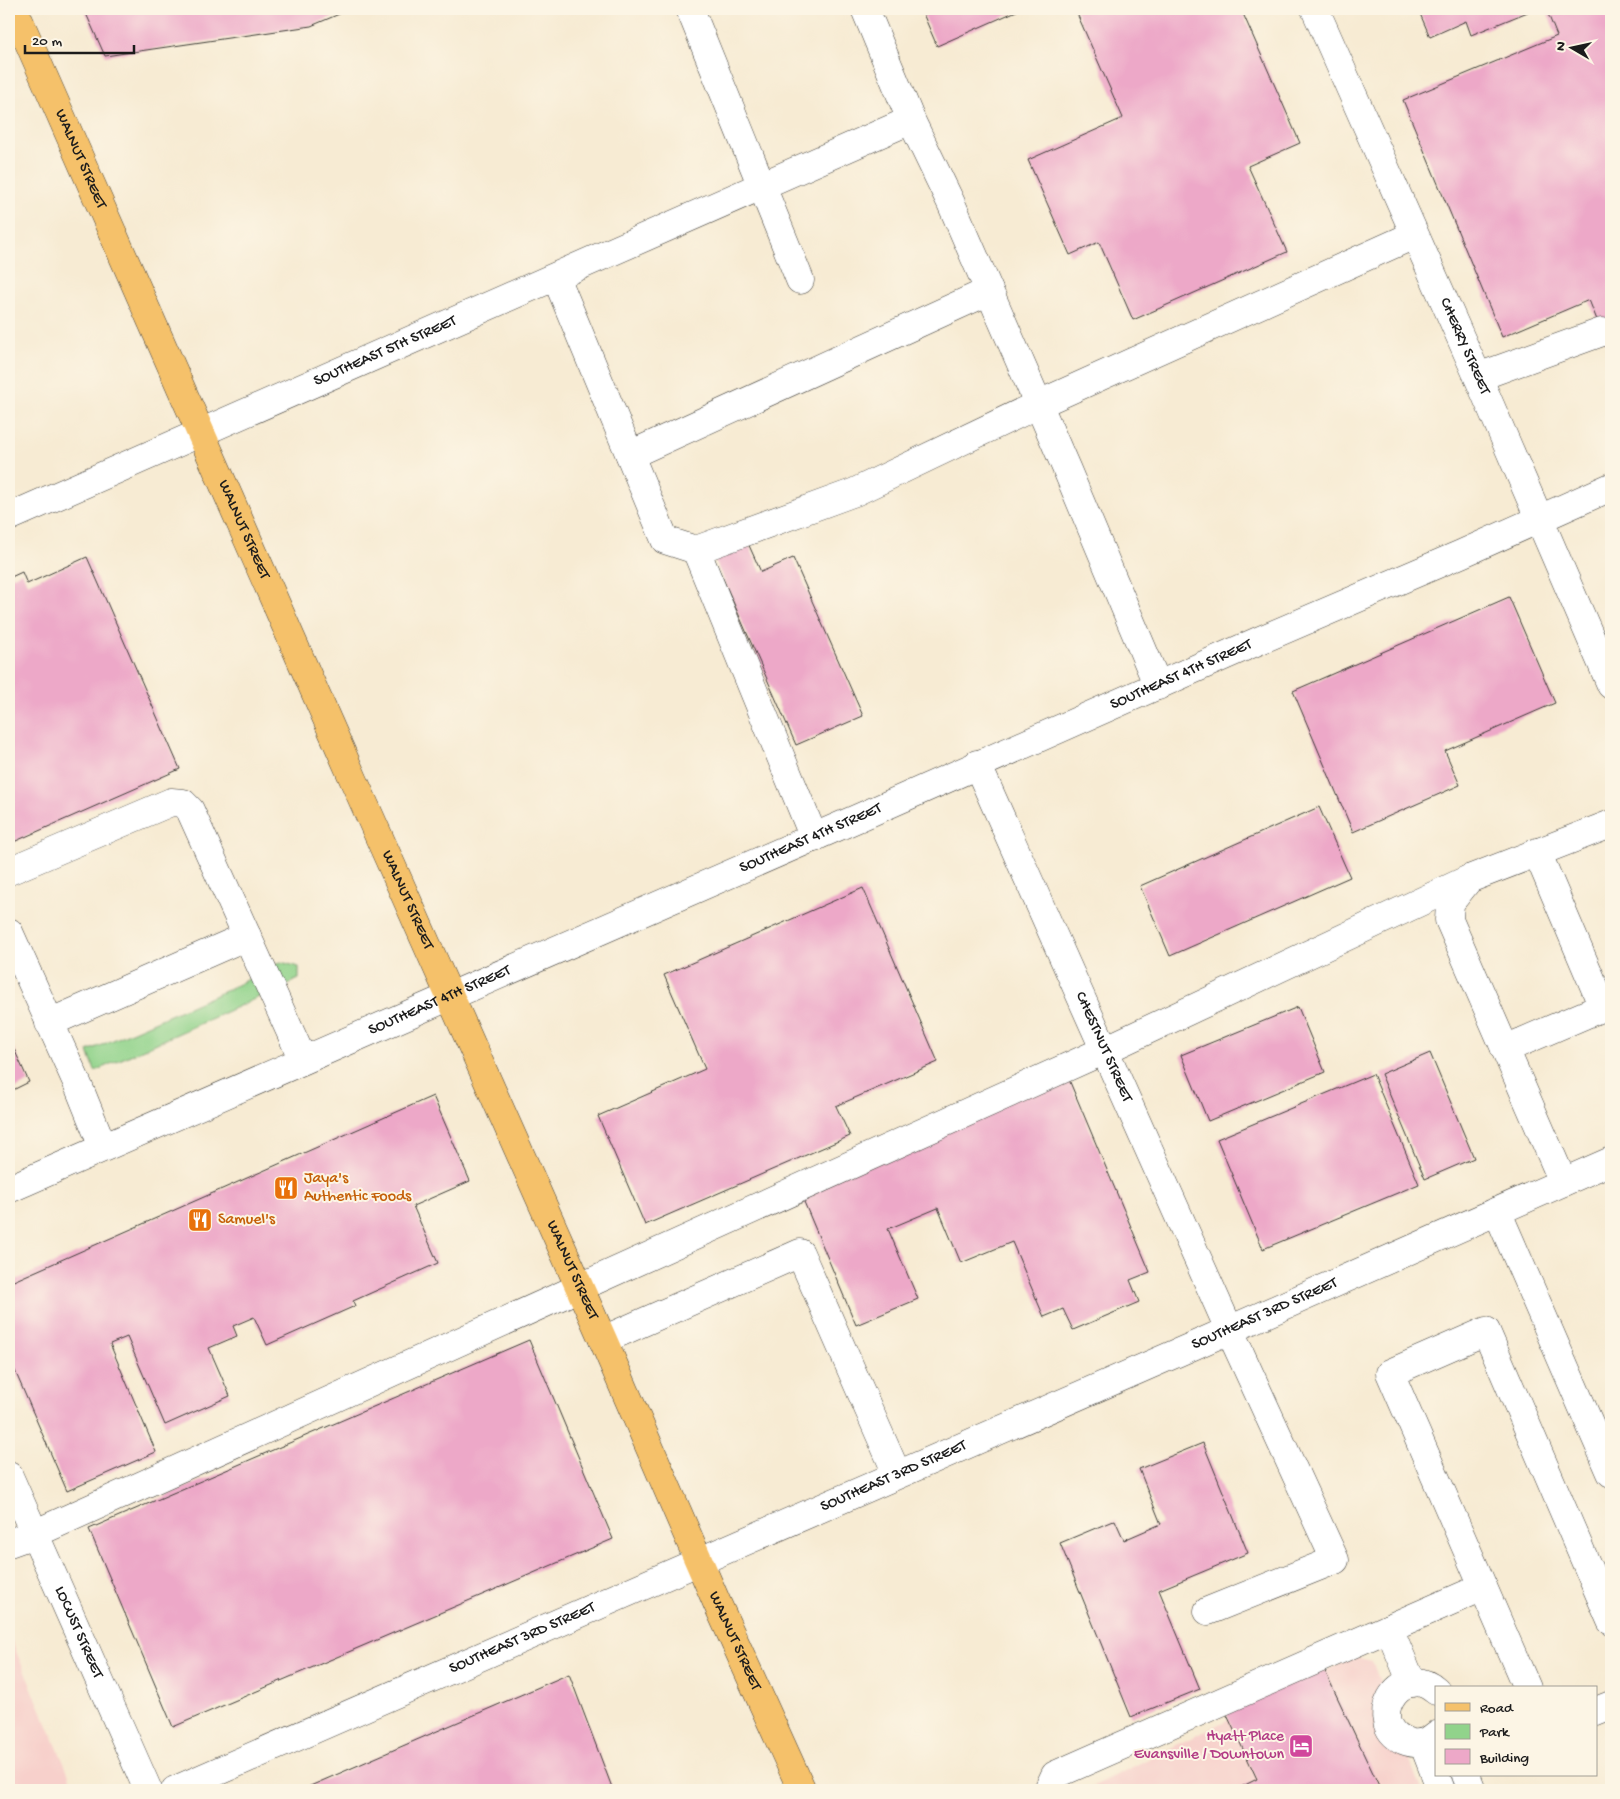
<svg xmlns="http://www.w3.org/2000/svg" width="1620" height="1799" font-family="'Gochi Hand',sans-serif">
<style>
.built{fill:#f7d0cb}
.green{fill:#91d38b;stroke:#567854}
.building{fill:#eda8c8}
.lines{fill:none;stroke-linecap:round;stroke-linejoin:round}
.minor-casing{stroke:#3d3b37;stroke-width:29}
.major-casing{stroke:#3d3b37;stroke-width:29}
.minor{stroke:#fff;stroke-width:28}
.major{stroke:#f5c16b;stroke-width:28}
.labels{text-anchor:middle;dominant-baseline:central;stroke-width:4;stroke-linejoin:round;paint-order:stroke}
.street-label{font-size:16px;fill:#1c1c1c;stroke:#fcf5e5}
.food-label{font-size:16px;fill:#c56008;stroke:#fcf5e5;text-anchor:start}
.hotel-label{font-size:16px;fill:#b23c85;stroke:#fcf5e5;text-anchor:end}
</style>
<rect width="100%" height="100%" fill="#fcf5e5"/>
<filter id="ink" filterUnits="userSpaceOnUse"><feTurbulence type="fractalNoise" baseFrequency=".02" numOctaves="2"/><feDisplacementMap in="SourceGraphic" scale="10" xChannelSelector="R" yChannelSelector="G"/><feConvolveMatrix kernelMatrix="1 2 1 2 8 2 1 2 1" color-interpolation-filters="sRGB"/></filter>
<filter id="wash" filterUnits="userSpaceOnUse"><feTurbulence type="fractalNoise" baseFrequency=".0096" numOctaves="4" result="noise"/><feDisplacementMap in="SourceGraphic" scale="20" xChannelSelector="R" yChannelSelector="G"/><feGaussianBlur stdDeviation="1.12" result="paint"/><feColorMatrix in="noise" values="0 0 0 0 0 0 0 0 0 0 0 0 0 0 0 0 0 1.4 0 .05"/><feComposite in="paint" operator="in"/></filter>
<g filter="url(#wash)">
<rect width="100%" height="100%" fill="#f7ebd3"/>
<g class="built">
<polygon points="9,1635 73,1784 59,1790 9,1790"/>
<polygon points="1354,1657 1372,1661 1421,1790 1086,1790"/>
</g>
<polygon class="green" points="281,962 299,967 299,979 95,1071 88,1051 227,990"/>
<g id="blocks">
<g class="building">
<polygon points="84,9 351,9 311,26 105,56"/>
<polygon points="921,9 1021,9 937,46"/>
<polygon points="1075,9 1241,9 1300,143 1248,166 1287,252 1133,320 1099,242 1070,255 1028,160 1123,118"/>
<polygon points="1418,9 1535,9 1471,35 1466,21 1430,37"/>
<polygon points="1546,9 1611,9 1611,355 1589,300 1502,337 1403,100 1557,36"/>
<polygon points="747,541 761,572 793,558 863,716 796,745 713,556"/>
<polygon points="87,557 180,769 9,844 9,578 22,572 27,584"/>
<polygon points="1509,597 1555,703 1445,751 1460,785 1353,832 1293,691"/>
<polygon points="1319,807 1350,877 1170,956 1140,886"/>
<polygon points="863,888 938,1062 836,1106 850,1136 645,1225 598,1116 705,1069 664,975"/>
<polygon points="1298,1007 1325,1072 1208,1121 1181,1055"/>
<polygon points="9,1038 29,1082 9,1092"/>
<polygon points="1430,1053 1474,1158 1425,1179 1381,1074"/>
<polygon points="1373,1074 1419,1184 1263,1249 1217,1139"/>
<polygon points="1067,1075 1150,1272 1130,1280 1139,1302 1073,1330 1063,1309 1044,1317 1012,1242 961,1263 938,1208 888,1229 918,1299 856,1325 799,1190"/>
<polygon points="433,1096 470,1181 413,1206 438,1263 353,1301 355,1306 267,1345 254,1317 233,1326 237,1336 209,1348 230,1396 165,1425 127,1337 110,1344 156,1452 67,1491 9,1357 9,1283"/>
<polygon points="529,1340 613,1539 173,1727 89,1529"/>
<polygon points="1203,1443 1248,1553 1159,1590 1200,1689 1131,1717 1060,1543 1115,1520 1124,1540 1161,1524 1139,1469"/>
<polygon points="1323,1667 1381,1790 1235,1790 1257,1779 1226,1713"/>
<polygon points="569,1674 613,1790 301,1790"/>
</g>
</g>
</g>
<g filter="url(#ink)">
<use href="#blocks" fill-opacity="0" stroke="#3d3b37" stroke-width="1"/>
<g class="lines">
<defs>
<g id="minor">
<polyline points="690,9 800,280"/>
<polyline points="865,9 911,120 951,203 1067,470 1158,686"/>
<path id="s1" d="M1315,9L1478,377L1611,685"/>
<polyline points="556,277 665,540 696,550 855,492 1039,404 1414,235"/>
<polyline points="1478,377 1602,332"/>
<polyline points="630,455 989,291"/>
<path id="s2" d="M9,517L911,120"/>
<polyline points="696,550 814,838"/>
<path id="s3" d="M977,764L1229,1329L1335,1560L1208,1611"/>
<polyline points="9,871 171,802 183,803 190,810 303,1060"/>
<polyline points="9,932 78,1085 103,1147"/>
<polyline points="49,1023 247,936"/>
<polyline points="1505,1049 1603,1007 1537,852"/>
<polyline points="1563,1182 1449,920 1450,903 1469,879 1611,824"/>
<path id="s4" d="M9,1189L858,818L1258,641L1461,554L1611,487"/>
<polyline points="1497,1211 1611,1473"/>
<polyline points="603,1340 800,1253 897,1474"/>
<path id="s5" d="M9,1476L148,1790"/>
<polyline points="9,1543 34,1534 1105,1050 1469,879"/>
<polyline points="1412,1683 1389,1628 1483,1587"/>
<polyline points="1527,1688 1390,1373 1486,1331 1611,1621"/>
<path d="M1436,1691C1399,1658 1361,1727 1408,1742C1418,1745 1428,1742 1436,1735"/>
<polyline points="1596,1711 1611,1705"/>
<polyline points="1423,1743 1441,1790"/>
<polyline points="1466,1775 1472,1790"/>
<path id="s6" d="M175,1790L1193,1346L1611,1161"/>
<polyline points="1048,1790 1055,1775 1389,1628"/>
</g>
<g id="major">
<path id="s7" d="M14,9L355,783L603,1340L717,1603L802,1790"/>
</g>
</defs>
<use href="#minor" class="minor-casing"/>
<use href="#major" class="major-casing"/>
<use href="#minor" class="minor"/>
<use href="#major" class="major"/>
</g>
</g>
<defs>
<symbol id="restaurant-square" viewBox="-11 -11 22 22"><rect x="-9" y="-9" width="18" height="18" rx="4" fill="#e8710a" stroke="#fcf5e5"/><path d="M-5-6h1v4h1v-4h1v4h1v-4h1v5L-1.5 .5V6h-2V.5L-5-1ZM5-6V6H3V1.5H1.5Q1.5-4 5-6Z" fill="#fff"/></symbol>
<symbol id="hotel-square" viewBox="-11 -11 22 22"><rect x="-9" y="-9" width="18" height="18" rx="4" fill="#d1479c" stroke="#fcf5e5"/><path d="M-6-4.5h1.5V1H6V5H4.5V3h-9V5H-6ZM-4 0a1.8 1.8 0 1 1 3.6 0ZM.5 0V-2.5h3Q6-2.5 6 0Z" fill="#fff"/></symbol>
</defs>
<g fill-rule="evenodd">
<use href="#restaurant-square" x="272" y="1174" width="28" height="28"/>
<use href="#restaurant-square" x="186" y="1206" width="28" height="28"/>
<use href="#hotel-square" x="1287" y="1732" width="28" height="28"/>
</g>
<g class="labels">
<g class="street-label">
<text stroke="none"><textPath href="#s7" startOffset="164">WALNUT STREET</textPath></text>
<text stroke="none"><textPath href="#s1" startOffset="369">CHERRY STREET</textPath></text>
<text stroke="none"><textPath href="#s2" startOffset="411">SOUTHEAST 5TH STREET</textPath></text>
<text stroke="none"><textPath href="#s7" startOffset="569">WALNUT STREET</textPath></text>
<text stroke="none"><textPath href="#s4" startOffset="1280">SOUTHEAST 4TH STREET</textPath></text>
<text stroke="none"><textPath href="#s4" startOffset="875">SOUTHEAST 4TH STREET</textPath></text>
<text stroke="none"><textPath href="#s7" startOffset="974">WALNUT STREET</textPath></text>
<text stroke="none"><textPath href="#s4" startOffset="470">SOUTHEAST 4TH STREET</textPath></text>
<text stroke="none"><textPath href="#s3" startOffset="310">CHESTNUT STREET</textPath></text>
<text stroke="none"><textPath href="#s7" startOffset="1379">WALNUT STREET</textPath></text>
<text stroke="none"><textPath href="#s6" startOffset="1189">SOUTHEAST 3RD STREET</textPath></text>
<text stroke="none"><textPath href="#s6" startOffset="784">SOUTHEAST 3RD STREET</textPath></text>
<text stroke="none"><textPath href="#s5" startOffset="171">LOCUST STREET</textPath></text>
<text stroke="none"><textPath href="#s6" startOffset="379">SOUTHEAST 3RD STREET</textPath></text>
<text stroke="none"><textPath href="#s7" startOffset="1784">WALNUT STREET</textPath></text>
</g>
<g class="food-label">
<text x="304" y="1179">Jaya's<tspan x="304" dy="18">Authentic Foods</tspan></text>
<text x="218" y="1220">Samuel's</text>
</g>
<g class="hotel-label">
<text x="1284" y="1737">Hyatt Place<tspan x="1284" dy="18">Evansville / Downtown</tspan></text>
</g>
</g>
<rect width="1620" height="1799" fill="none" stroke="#fcf5e5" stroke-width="30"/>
<rect x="1435" y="1686" width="162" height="90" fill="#fcf5e5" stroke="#a29e95"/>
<rect x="1445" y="1703" width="25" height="8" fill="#f5c16b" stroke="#a29e95"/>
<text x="1480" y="1712" font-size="15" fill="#1c1c1c">Road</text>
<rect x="1445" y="1724" width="25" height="15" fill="#91d38b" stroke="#a29e95"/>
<text x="1480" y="1736" font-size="15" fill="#1c1c1c">Park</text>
<rect x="1445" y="1749" width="25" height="15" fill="#eda8c8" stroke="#a29e95"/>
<text x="1480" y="1762" font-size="15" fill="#1c1c1c">Building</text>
<g transform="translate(1572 48) rotate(279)" stroke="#fcf5e5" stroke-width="4" paint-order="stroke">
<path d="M0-4L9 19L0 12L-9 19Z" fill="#1c1c1c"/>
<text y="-8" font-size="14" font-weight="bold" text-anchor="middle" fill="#1c1c1c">N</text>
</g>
<path d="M25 45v8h109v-8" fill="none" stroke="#1c1c1c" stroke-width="2.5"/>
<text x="32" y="45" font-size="15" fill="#1c1c1c" stroke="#fcf5e5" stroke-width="4" paint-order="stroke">20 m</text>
</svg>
